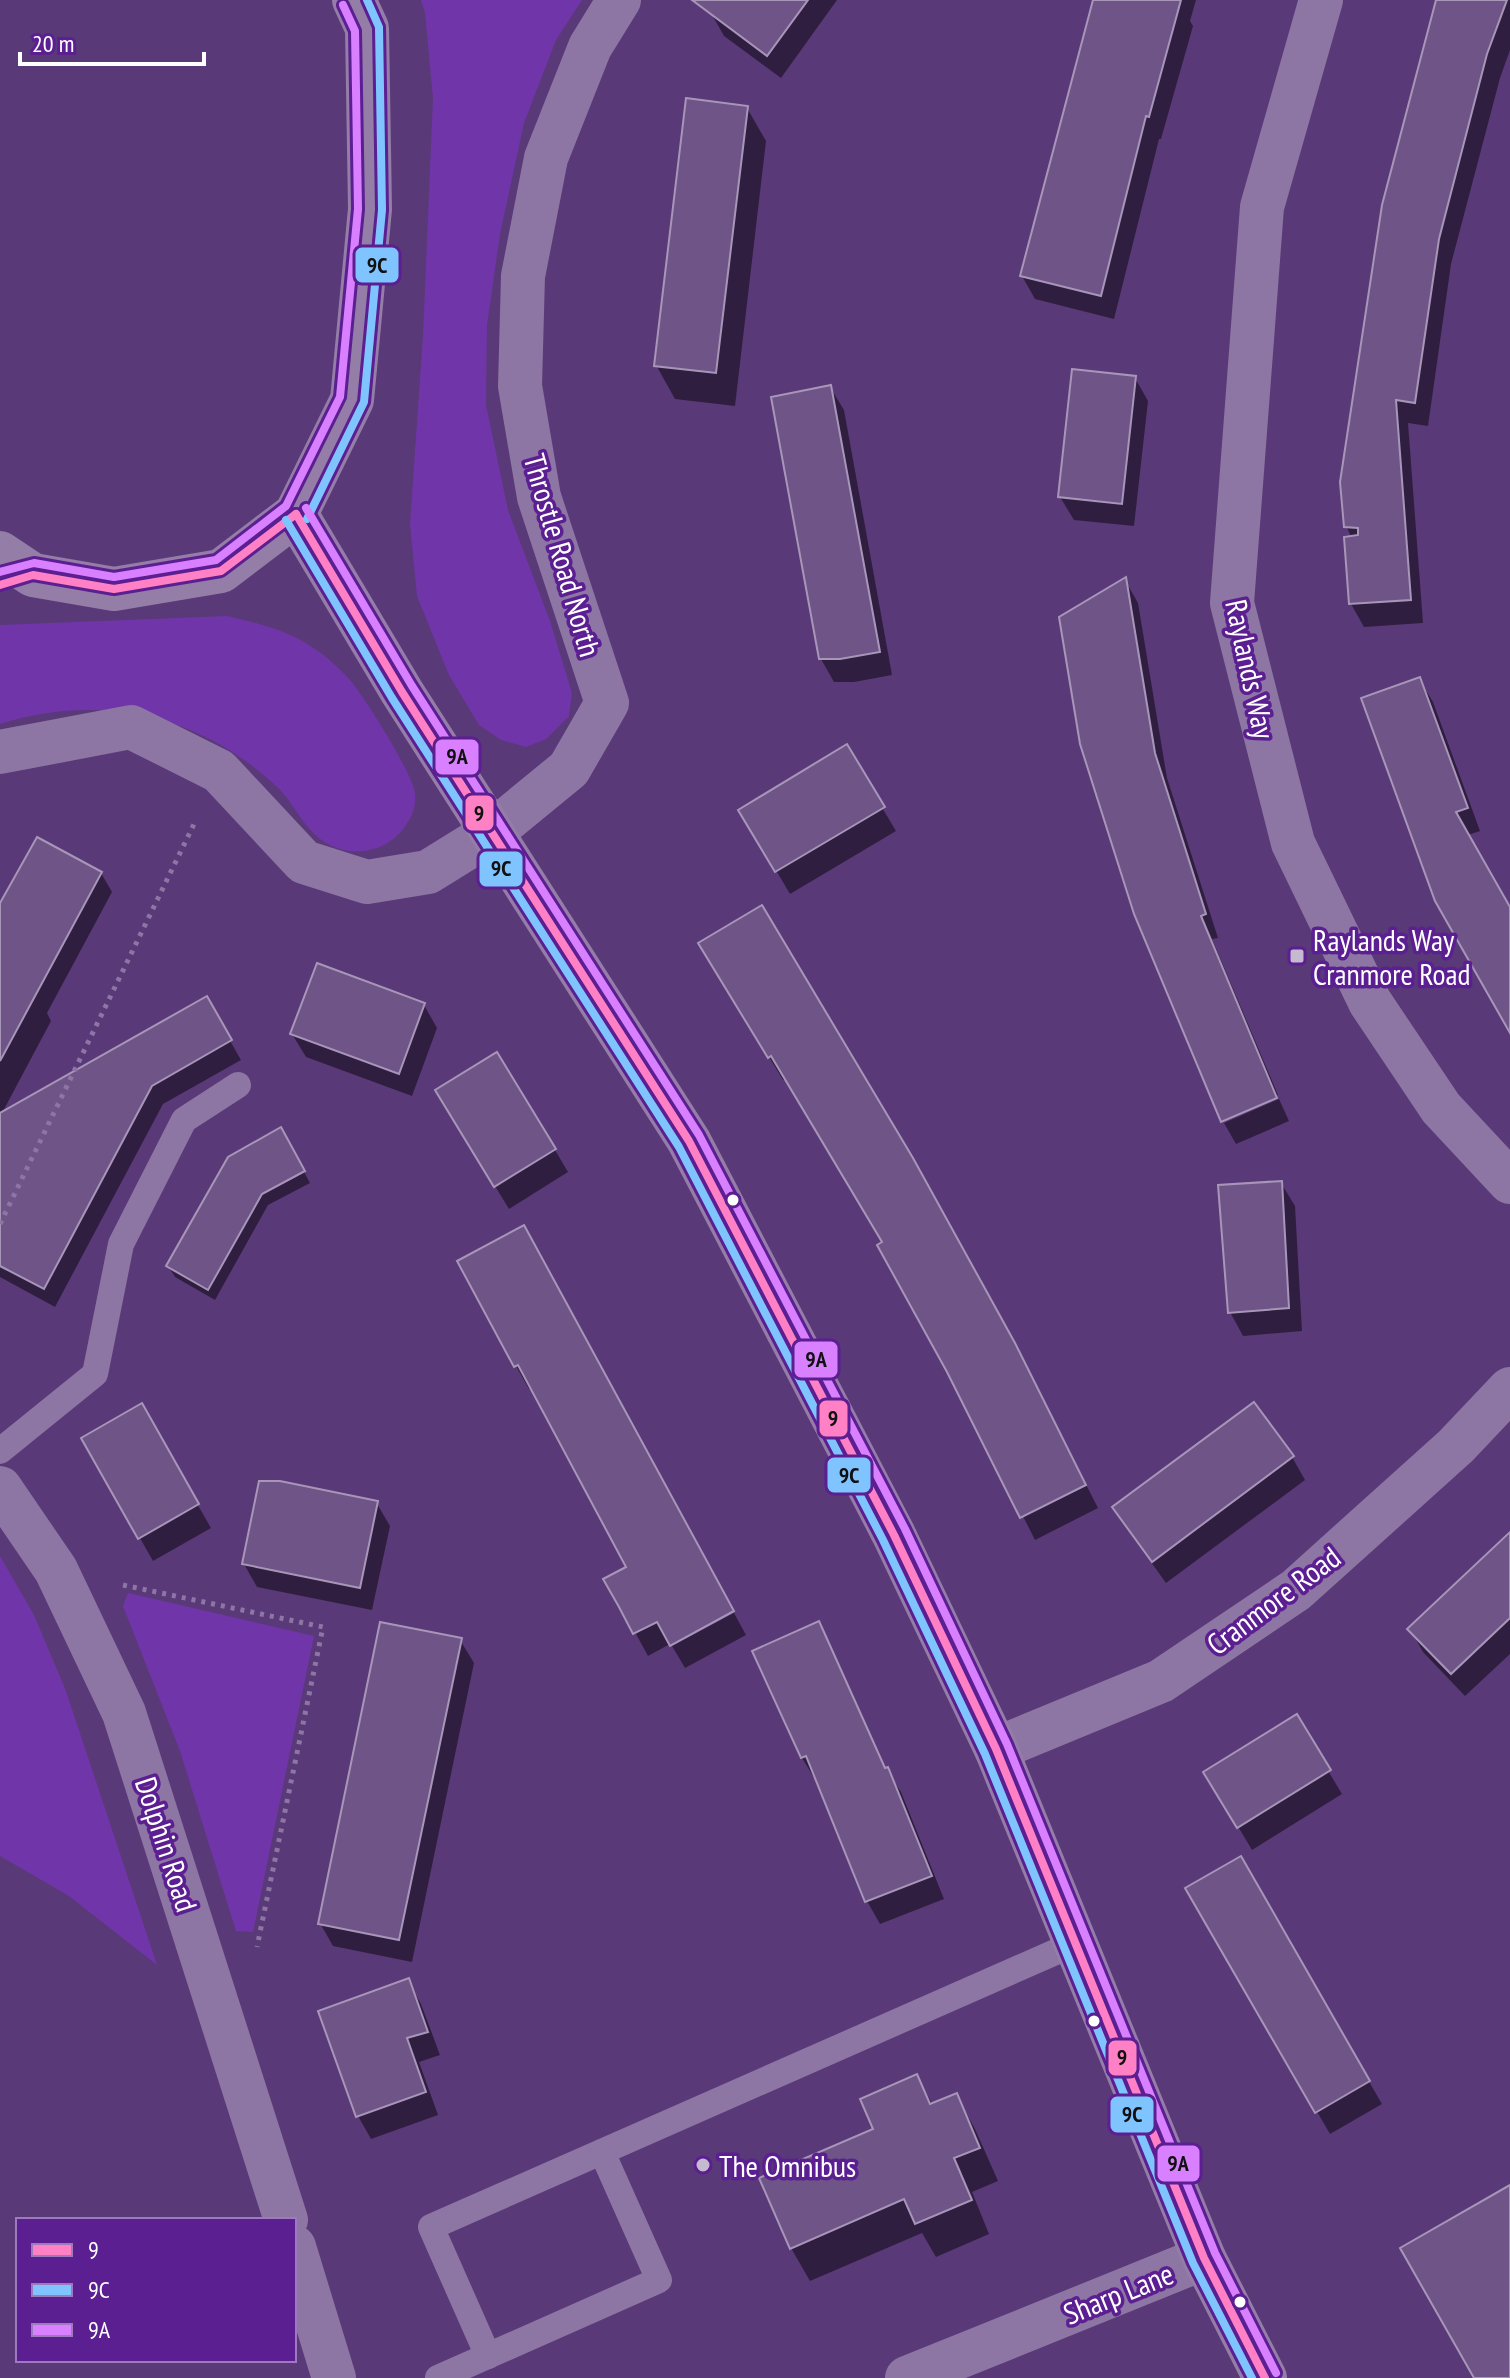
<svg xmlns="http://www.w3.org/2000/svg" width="1510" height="2378" font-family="'PT Sans Narrow',sans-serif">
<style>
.green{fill:#7036a9}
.shadow{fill:#0007}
.building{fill:#6f5587;stroke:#a896b9;stroke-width:2}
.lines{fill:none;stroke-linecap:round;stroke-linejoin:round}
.path{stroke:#8d76a3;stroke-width:5;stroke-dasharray:4 6;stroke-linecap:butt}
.lane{stroke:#8d76a3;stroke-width:26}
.street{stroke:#8d76a3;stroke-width:44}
.secondary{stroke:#947da7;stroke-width:44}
.bus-1-casing{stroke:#5b1f92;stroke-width:14}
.bus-2-casing{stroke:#5b1f92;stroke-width:14}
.bus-3-casing{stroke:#5b1f92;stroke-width:14}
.bus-1{stroke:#ff80c5;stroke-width:8}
.bus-2{stroke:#80c4ff;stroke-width:8}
.bus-3{stroke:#d880ff;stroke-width:8}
.poi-dot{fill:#c5bad0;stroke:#5b1f92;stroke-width:3}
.bus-dot{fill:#fff;stroke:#5b1f92;stroke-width:3}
.labels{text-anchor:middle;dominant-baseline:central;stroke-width:7;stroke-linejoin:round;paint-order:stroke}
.street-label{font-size:30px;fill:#fff;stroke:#5b1f92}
.poi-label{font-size:30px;fill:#fff;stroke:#5b1f92;text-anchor:start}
.line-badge{stroke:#5b1f92;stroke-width:3}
.pale-badge-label{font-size:22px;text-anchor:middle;font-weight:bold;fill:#111}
</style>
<rect width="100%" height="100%" fill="#5a3978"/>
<g class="green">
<polygon points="421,0 582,0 556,40 524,123 500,234 487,325 486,405 508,510 550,621 572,693 569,716 546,739 526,747 501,740 479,725 449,675 417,596 410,524 423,336 433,98 425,13"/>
<path d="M227,616C257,623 287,630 312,647C325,655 339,668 349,679C364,696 414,775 415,794C416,809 412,816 404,828C386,853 349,859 323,841C302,827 294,802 276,786C199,714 99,693 0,724V625Z"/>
<polygon points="0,1556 34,1615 66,1691 157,1965 69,1896 0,1856"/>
<polygon points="128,1593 314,1636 253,1932 236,1931 180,1751 123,1606"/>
</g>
<g class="shadow">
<polygon points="720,0 837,0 781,78 724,36 711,13"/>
<polygon points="1095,0 1196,0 1190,21 1193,26 1161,139 1159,139 1114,319 1035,299 1022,276"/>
<polygon points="1442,0 1510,0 1510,50 1500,78 1451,264 1428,426 1408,423 1423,623 1364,627 1351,604 1352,538 1346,526"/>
<polygon points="747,108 766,141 735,406 675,399 656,365"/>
<polygon points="1135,378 1148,401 1134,526 1074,520 1060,497"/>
<polygon points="830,387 844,410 892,675 854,682 834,682 821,659"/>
<polygon points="1125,580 1138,603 1167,778 1218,938 1212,939 1278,1095 1222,1119 1082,744"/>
<polygon points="1419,679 1433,702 1480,831 1468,835 1510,910 1510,1028"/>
<polygon points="846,747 896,831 790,894 741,811"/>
<polygon points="101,873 112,892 47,1013 51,1021 1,1115 206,999 241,1060 163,1104 55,1307 0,1277 0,909"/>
<polygon points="701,944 1027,1369 1098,1508 1035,1540 885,1243 786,1078 783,1080"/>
<polygon points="424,1005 437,1028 412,1096 306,1057 292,1034"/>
<polygon points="1279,1099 1289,1121 1236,1144 1224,1123"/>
<polygon points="451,1114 555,1150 568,1172 509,1209"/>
<polygon points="281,1130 310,1183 268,1205 215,1300 175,1277 168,1266"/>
<polygon points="1281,1183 1295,1206 1302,1331 1243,1336 1230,1312"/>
<polygon points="460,1262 732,1610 648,1656 606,1579 629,1568 532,1387 529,1389 516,1366"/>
<polygon points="141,1406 211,1528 153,1561 84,1439"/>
<polygon points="1292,1457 1305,1480 1166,1583 1128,1530 1114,1507"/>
<polygon points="376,1502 390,1526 372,1610 257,1587 244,1564"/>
<polygon points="1510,1535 1510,1654 1465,1696 1423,1652 1410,1629"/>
<polygon points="734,1613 746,1635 685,1668 672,1646"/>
<polygon points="818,1624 831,1647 886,1770 901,1792 944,1899 880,1924 867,1901 817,1780 816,1781 802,1758 755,1652"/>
<polygon points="460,1640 474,1663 412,1962 333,1946 320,1923"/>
<polygon points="1296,1717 1342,1794 1252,1850 1206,1773"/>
<polygon points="1240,1859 1382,2104 1330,2134 1188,1889"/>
<polygon points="408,1981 421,2004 440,2055 419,2062 438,2115 371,2139 358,2116"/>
<polygon points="916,2076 933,2105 956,2095 975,2129 998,2181 972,2192 989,2234 936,2257 922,2233 810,2281 791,2248"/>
</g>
<g class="building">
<polygon points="692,0 808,0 767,56"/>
<polygon points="1093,0 1181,0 1149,117 1146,116 1101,296 1020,276"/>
<polygon points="1436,0 1507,0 1487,54 1439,239 1415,403 1396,400 1411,600 1349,604 1344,537 1358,535 1358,528 1344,527 1340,482 1382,205"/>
<polygon points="686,98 748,106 716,373 654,366"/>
<polygon points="1072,369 1136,376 1122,504 1058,497"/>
<polygon points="831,385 880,652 840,659 819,659 771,397"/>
<polygon points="1126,577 1155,753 1206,914 1201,916 1277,1098 1221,1122 1134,914 1080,744 1059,617"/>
<polygon points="1420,677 1468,808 1456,812 1510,907 1510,1033 1435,901 1361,698"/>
<polygon points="847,744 885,807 775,872 738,810"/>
<polygon points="37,837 102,872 0,1061 0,903"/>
<polygon points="762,905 913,1158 1015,1343 1086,1485 1020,1518 947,1372 877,1245 882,1242 771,1056 768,1058 698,943"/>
<polygon points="317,963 425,1003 399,1074 290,1034"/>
<polygon points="207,996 232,1040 152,1086 44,1289 0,1266 0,1113"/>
<polygon points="497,1052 556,1149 494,1187 435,1090"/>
<polygon points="281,1127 305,1171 262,1194 208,1290 166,1266 228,1157"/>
<polygon points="1282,1181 1289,1308 1228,1313 1218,1185"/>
<polygon points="524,1225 734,1611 670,1646 657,1622 633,1634 619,1607 603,1579 626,1567 518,1365 514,1367 457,1261"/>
<polygon points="1254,1402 1294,1456 1152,1562 1112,1507"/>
<polygon points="142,1403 199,1504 138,1539 81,1438"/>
<polygon points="259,1481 280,1481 378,1501 360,1588 242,1564"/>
<polygon points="1510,1532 1510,1618 1451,1674 1407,1629"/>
<polygon points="819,1621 885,1768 888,1767 932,1876 865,1902 806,1756 801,1758 752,1651"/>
<polygon points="380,1622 462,1638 399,1940 318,1924"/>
<polygon points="1297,1714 1331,1770 1237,1828 1203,1772"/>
<polygon points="1241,1856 1370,2081 1315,2113 1185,1888"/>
<polygon points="409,1978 428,2032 407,2038 426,2092 356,2117 318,2011"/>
<polygon points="917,2074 930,2104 957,2093 980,2148 954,2158 972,2200 915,2224 904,2199 790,2249 759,2178 873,2129 860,2099"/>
<polygon points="1510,2185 1510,2378 1474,2378 1400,2248"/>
</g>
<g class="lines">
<g class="path">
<polyline points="0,1224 195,822"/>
<polyline points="123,1585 323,1627 257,1947"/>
</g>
<g class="lane">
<polyline points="0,1451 95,1374 121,1244 184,1120 238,1085"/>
<polyline points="488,2356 431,2227 1076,1943"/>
<polyline points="438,2378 659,2280 602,2152"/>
</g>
<g class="street">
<polyline points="1321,0 1262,207 1232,603 1293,843 1370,1002 1441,1108 1510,1182"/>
<polyline points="0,752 131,727 219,771 304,862 367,882 428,872 491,833 569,769 607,703 539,497 520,386 523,276 546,158 590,47 619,0"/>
<polyline points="0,1488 56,1570 124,1713 286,2220"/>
<polyline points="996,1749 1161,1681 1296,1590 1456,1446 1510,1389"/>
<polyline points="294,2247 334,2378"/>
<polyline points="907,2378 1204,2258"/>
</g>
<g class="secondary">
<polyline points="296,514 402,692 689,1141 894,1535 996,1749 1204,2258 1265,2378"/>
<polyline points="0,553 33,575 114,589 221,571 296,514 352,400 370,209 367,28 354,0"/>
</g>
<defs>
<g id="bus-1">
<polyline points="296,514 402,692 689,1141 894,1535 996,1749 1204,2258 1265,2378"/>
<polyline points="0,585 33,575 114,589 221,571 296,514"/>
</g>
<g id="bus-2">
<polyline points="307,519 364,402 382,210 379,27 367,0"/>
<polyline points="286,520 392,698 679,1147 883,1540 985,1754 1193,2263 1252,2378"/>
</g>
<g id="bus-3">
<polyline points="306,508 412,686 699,1135 905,1529 1007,1744 1215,2253 1276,2373"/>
<polyline points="0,572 34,563 114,577 216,560 286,506 340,397 358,209 355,31 343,5"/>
</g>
</defs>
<use href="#bus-1" class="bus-1-casing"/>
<use href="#bus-2" class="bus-2-casing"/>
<use href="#bus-3" class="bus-3-casing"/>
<use href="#bus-1" class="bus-1"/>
<use href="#bus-2" class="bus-2"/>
<use href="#bus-3" class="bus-3"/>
</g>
<g class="poi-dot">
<rect x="1289" y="948" width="16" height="16" rx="4"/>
<circle cx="703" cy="2165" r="8"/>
</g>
<g class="bus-dot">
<circle cx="733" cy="1200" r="7"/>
<circle cx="1094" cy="2021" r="7"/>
<circle cx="1240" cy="2302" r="7"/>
</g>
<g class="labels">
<g class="street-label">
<text transform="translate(563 555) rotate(74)">Throstle Road North</text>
<text transform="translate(1251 669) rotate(78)">Raylands Way</text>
<text transform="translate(1273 1600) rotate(-37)">Cranmore Road</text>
<text transform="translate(167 1844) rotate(72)">Dolphin Road</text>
<text transform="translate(1118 2293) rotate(-22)">Sharp Lane</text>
</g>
<g class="poi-label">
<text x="1313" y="939">Raylands Way<tspan x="1313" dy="34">Cranmore Road</tspan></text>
<text x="719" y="2165">The Omnibus</text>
</g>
</g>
<g class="line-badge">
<rect x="354" y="246" width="46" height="38" rx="8" fill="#80c4ff"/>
<rect x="434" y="738" width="46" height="38" rx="8" fill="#d880ff"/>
<rect x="464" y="794" width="31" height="38" rx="8" fill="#ff80c5"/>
<rect x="478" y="850" width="46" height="38" rx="8" fill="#80c4ff"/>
<rect x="793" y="1340" width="46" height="39" rx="8" fill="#d880ff"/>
<rect x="818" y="1399" width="31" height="39" rx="8" fill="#ff80c5"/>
<rect x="826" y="1456" width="46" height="38" rx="8" fill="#80c4ff"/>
<rect x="1107" y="2039" width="31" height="38" rx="8" fill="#ff80c5"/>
<rect x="1109" y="2095" width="46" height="39" rx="8" fill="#80c4ff"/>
<rect x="1156" y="2144" width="45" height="39" rx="8" fill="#d880ff"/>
</g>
<g class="pale-badge-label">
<text x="377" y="273">9C</text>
<text x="457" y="764">9A</text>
<text x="479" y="821">9</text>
<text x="501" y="876">9C</text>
<text x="816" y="1367">9A</text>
<text x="833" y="1426">9</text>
<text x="849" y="1483">9C</text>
<text x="1122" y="2065">9</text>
<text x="1132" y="2122">9C</text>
<text x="1178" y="2171">9A</text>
</g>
<rect x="16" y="2218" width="280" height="144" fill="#5b1f92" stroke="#9d79be" stroke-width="2"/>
<rect x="32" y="2244" width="40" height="12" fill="#ff80c5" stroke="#9d79be" stroke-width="2"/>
<text x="88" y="2258" font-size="24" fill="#ffffff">9</text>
<rect x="32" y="2284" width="40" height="12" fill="#80c4ff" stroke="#9d79be" stroke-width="2"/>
<text x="88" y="2298" font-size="24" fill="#ffffff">9C</text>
<rect x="32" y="2324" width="40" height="12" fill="#d880ff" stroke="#9d79be" stroke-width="2"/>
<text x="88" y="2338" font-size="24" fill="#ffffff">9A</text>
<path d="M20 52v12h184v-12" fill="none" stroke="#ffffff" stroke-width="4"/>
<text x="32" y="52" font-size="24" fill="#ffffff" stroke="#5b1f92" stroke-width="6" paint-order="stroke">20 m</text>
</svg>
